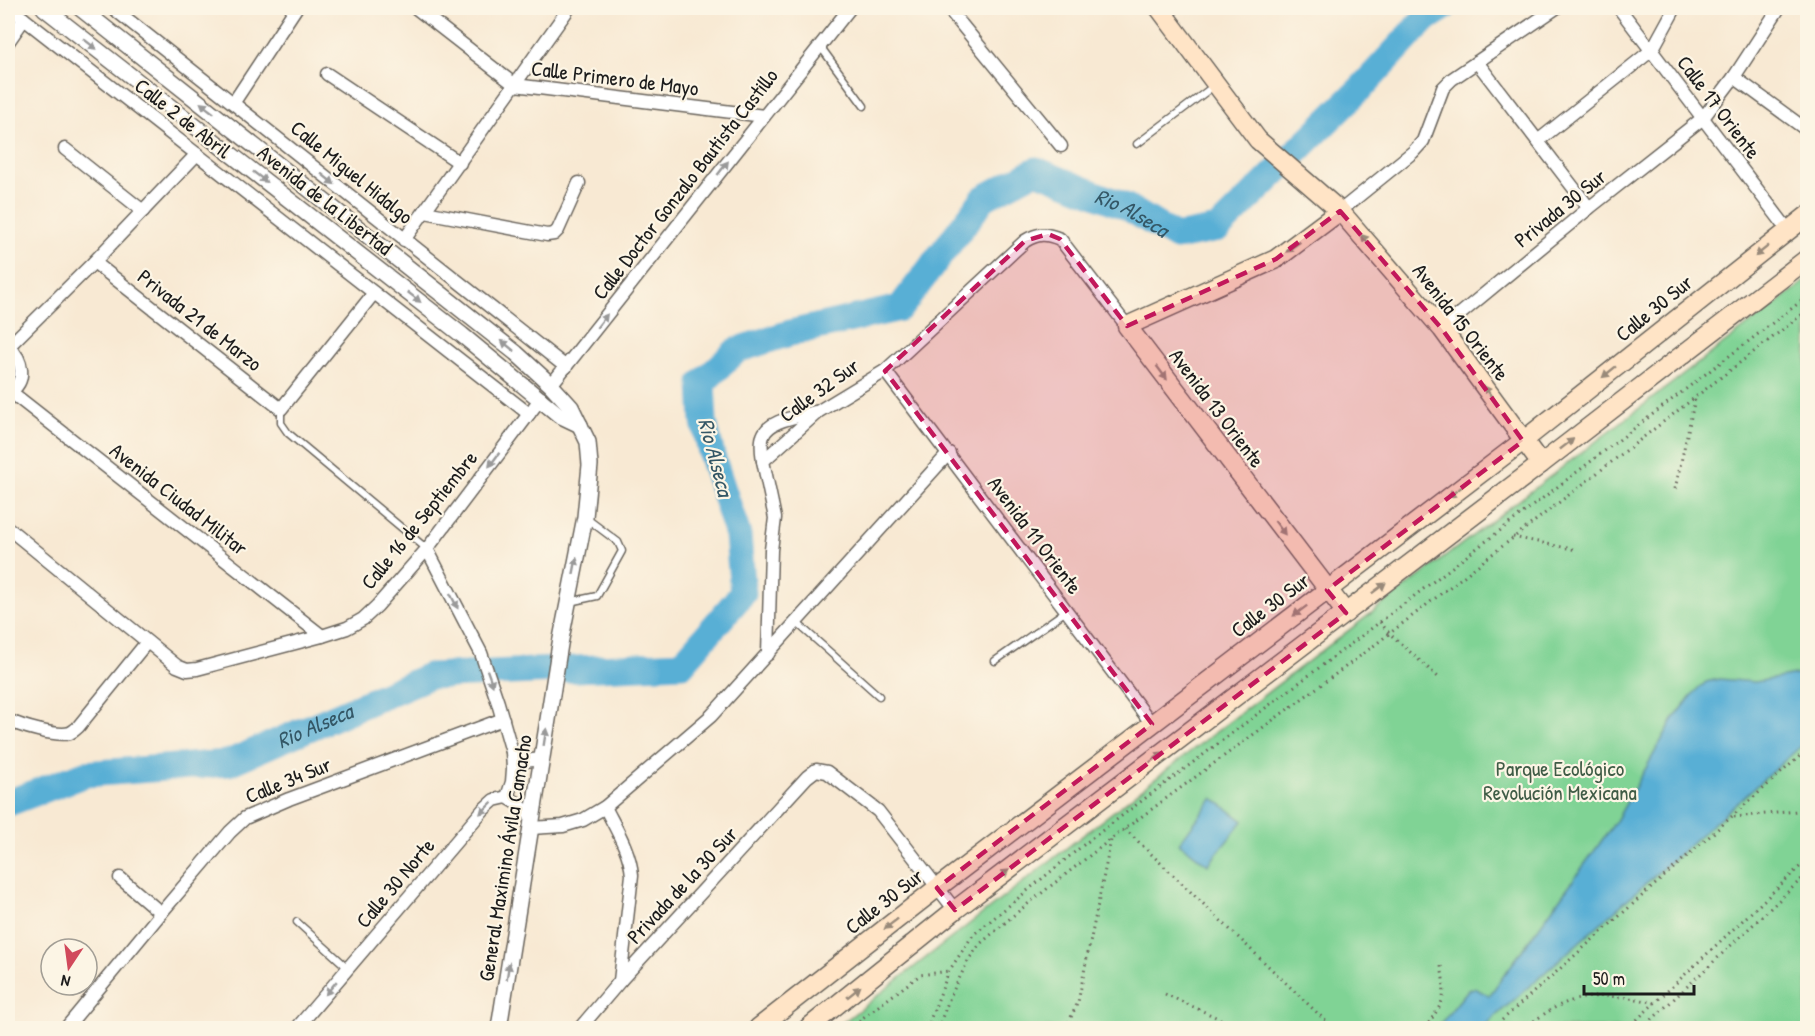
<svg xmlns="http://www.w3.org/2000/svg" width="1815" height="1036" font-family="'Patrick Hand',sans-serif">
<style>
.green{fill:#80d395;stroke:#4e7858;stroke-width:1.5}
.water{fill:#59afd5;stroke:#3a6678;stroke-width:1.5}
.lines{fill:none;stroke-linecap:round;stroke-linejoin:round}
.river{stroke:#59afd5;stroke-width:27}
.service-casing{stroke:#69645c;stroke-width:9}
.minor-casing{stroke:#69645c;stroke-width:15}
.tertiary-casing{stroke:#69645c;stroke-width:18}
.secondary-casing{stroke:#69645c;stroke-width:21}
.path{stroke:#69645c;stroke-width:3;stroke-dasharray:1.5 4.5;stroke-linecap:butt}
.service{stroke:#fff;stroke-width:6}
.minor{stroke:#fff;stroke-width:12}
.tertiary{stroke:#fff;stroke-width:15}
.secondary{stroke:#ffe4c6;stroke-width:18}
.oneway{fill:#999}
.oneway2{fill:#998a7a}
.marked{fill:#c2185b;fill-opacity:0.2;stroke:#c2185b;stroke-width:4.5;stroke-dasharray:12 8;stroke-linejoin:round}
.labels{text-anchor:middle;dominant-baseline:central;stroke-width:4.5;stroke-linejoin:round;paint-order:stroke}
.street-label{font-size:21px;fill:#1c1c1c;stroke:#fcf5e5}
.park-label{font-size:21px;fill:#3f5c46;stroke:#fcf5e5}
.water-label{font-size:22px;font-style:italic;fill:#345766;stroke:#fcf5e5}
</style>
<rect width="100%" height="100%" fill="#fcf5e5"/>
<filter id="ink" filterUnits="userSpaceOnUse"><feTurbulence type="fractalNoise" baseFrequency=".0167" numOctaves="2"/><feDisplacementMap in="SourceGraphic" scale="12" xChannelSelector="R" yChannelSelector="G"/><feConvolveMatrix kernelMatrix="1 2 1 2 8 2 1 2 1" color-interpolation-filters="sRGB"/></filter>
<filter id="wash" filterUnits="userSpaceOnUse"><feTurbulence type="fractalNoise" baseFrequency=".008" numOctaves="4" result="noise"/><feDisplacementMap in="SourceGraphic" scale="24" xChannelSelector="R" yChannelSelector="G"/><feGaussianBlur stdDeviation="1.35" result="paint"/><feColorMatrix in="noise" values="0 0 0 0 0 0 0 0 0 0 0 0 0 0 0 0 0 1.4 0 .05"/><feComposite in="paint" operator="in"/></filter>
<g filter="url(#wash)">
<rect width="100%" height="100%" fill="#f8e9d3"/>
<polygon class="green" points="1807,280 1807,1028 836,1028 1187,754"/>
<g class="water">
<polygon points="1807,673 1807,741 1482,1028 1437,1028 1468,990 1475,988 1489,996 1616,821 1673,720 1694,693 1706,682 1719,679 1755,682"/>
<polygon points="1213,798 1243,821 1208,865 1179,843"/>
</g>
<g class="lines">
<path class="river" id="s1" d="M8,803L85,774L228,763L429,676L682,664L743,593L738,535L712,456L704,422L702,383L737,350L790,333L900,308L984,198L1036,170L1127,207L1176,237L1218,229L1362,87L1424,20L1443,8"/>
</g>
</g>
<g filter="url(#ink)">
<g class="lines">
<defs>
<g id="service">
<polyline points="1167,16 1178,8"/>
<polyline points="820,46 864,106"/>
<polyline points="1137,144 1215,85"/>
<polyline points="281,409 281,423 288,433 427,549"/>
<polyline points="569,602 597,596 622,551 618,542 586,518"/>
<polyline points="796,622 879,696"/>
<polyline points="995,661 1066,611"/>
<polyline points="297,922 348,968"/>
</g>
<g id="minor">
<polyline points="10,8 529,414"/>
<polyline points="113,8 566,367"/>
<polyline points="416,8 515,85 764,116"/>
<polyline points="948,8 1061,146"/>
<polyline points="1619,8 1788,230"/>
<polyline points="8,42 24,19"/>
<polyline points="1477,62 1589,208"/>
<polyline points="327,74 460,163"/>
<polyline points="1734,77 1808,131"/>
<polyline points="234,102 296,8"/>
<polyline points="1539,140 1652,50 1675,8"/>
<polyline points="65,149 143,211"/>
<polyline points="1340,211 1413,152 1423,141 1443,88 1452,79 1556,8"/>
<polyline points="425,212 547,235 554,234 558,230 579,183"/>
<polyline points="404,240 569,8"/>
<polyline points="94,262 281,409 374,293"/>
<polyline points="1442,329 1589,208 1703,118 1734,77 1779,8"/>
<path d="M8,346C23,359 28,382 8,393"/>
<polyline points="9,346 94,262 197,154"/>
<polyline points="885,371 1152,724"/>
<polyline points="551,385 850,8"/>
<polyline points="11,392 322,636"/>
<path d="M763,461C762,453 760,443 763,436C769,419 799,417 815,412"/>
<polyline points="8,528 177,666 187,670 197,669 322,636 347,628 363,619 377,606 427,549 541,398"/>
<polyline points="427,549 481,653 498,703 512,752 513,769 512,782 507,797"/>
<path d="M768,654L771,550L775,518L763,461L819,411L885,371L1025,241C1038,233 1046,233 1060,239L1127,326"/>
<path d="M8,720C20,726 57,737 70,733C72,732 76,729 78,727L147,642"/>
<polyline points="512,752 525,761 541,759"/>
<path d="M605,807C616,829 630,851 632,875L620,981"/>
<polyline points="531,828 563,826 583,820 605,807 711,716 949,453"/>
<polyline points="120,878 161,913"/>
<polyline points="66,1028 161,913 230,832 245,818 289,799 503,719"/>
<polyline points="297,1028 483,810 494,800 507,797 519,804 532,818"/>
<polyline points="580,1028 620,981 807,777 816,770 827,772 878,811 955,910"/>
</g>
<g id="tertiary">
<polyline points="44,8 462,335 559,415 580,425"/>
<polyline points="80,8 516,353 551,385 571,407 588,442 590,465 585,517 560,644 499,1028"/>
</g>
<g id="secondary">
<polyline points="1159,8 1258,140 1340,211 1442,329 1541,464"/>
<polyline points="1340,211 1276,259 1127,326 1346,613"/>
<polyline points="758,1028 937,888 1523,441 1808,215"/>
<polyline points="808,1028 955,910 1541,464 1808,258"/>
</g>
</defs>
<use href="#service" class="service-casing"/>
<use href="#minor" class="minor-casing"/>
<use href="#tertiary" class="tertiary-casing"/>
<use href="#secondary" class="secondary-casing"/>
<g class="path">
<polyline points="1675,489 1695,399"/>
<polyline points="1513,537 1577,550"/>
<polyline points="1380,622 1389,633 1438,677"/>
<polyline points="1734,817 1808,810"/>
<polyline points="1125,829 1333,1028"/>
<polyline points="1165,994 1240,1028"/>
<polyline points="849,1028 920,975 949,971"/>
<polyline points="927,1028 949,971 973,935 1087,842 1380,622 1808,296"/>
<polyline points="938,1028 950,997 969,959 980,944 1020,910 1111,839 1363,654 1808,310"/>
<polyline points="1066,1028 1078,1002 1111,840"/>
<path d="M1425,1028C1444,1001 1447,1000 1441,966"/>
<polyline points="1493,1028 1808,749"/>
<path d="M1524,1028C1534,1021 1545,1013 1556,1007C1586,992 1623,995 1655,1003"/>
<polyline points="1628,1028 1808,859"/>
<polyline points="1643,1028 1808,873"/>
<polyline points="1801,1028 1808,1025"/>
</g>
<use href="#service" class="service"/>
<use href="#minor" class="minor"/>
<use href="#tertiary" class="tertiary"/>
<use href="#secondary" class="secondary"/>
</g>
<defs><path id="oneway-solid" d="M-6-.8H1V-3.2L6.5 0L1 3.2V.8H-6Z" transform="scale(1.5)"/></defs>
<g class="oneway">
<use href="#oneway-solid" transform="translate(90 44) rotate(38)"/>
<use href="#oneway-solid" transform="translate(207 108) rotate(-142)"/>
<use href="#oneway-solid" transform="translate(723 168) rotate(-52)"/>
<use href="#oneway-solid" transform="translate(260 177) rotate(38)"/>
<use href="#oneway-solid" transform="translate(328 179) rotate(39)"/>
<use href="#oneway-solid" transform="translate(414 297) rotate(38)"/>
<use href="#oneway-solid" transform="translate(602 321) rotate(-52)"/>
<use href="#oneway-solid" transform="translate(508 346) rotate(-141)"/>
<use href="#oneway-solid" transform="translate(494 460) rotate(127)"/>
<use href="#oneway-solid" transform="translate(575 566) rotate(-79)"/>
<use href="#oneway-solid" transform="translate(454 601) rotate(63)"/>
<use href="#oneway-solid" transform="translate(490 678) rotate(70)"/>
<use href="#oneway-solid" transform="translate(545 737) rotate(-81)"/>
<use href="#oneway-solid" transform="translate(486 808) rotate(136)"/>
<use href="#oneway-solid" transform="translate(508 971) rotate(-81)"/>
<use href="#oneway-solid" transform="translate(331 988) rotate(130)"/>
</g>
<g class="oneway2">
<use href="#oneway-solid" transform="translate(1367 241) rotate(-131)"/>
<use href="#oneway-solid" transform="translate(1293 247) rotate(144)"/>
<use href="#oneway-solid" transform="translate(1762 251) rotate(141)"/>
<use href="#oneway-solid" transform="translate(1609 372) rotate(141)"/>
<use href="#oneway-solid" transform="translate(1162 373) rotate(53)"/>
<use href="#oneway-solid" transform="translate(1489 393) rotate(-126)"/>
<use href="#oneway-solid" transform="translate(1567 444) rotate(-38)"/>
<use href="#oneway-solid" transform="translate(1455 492) rotate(143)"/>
<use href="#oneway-solid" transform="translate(1280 528) rotate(53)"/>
<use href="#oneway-solid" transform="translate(1379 588) rotate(-37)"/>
<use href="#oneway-solid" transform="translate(1300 611) rotate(143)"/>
<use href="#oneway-solid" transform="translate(1157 757) rotate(-37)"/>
<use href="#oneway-solid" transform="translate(1002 875) rotate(-37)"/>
<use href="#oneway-solid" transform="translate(891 924) rotate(142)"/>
<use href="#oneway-solid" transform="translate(854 992) rotate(-39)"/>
</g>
</g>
<path class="marked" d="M1340,211L1442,329L1523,441L1327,590L1346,613L955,910L937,888L1152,724L885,371L1025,241L1048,234L1060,239L1127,326L1276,259Z"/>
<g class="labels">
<g class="street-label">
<text transform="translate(615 78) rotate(7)">Calle Primero de Mayo</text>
<text transform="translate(1719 107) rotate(53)">Calle 17 Oriente</text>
<text transform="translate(183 118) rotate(38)">Calle 2 de Abril</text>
<text transform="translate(352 172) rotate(39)">Calle Miguel Hidalgo</text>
<text transform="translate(685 184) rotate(-52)">Calle Doctor Gonzalo Bautista Castillo</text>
<text transform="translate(325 200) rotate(38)">Avenida de la Libertad</text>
<text transform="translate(1560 208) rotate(-39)">Privada 30 Sur</text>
<text transform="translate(1654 308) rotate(-39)">Calle 30 Sur</text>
<text transform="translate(200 320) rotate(38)">Privada 21 de Marzo</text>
<text transform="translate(1461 322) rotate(52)">Avenida 15 Oriente</text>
<text transform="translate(819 390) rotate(-36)">Calle 32 Sur</text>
<text transform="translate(1217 408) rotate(53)">Avenida 13 Oriente</text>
<text transform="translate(179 499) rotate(38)">Avenida Ciudad Militar</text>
<text transform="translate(419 520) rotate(-51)">Calle 16 de Septiembre</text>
<text transform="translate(1035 535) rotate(53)">Avenida 11 Oriente</text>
<text transform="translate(1270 605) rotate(-37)">Calle 30 Sur</text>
<text transform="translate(288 780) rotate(-22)">Calle 34 Sur</text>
<text transform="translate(505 858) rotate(-81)">General Maximino Ávila Camacho</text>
<text transform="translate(395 883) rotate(-50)">Calle 30 Norte</text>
<text transform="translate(682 885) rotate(-47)">Privada de la 30 Sur</text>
<text transform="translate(884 901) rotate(-38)">Calle 30 Sur</text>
</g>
<g class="park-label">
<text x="1560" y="768">Parque Ecológico<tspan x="1560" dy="24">Revolución Mexicana</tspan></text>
</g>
<g class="water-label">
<text stroke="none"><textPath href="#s1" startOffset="1526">Rio Alseca</textPath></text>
<text transform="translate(716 457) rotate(75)">Rio Alseca</text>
<text stroke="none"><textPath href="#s1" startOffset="320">Rio Alseca</textPath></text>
</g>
</g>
<rect width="1815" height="1036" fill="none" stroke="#fcf5e5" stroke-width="30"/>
<g transform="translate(69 967) rotate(193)"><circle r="28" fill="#fcf5e5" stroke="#a29e95" stroke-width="1.5"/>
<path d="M0-4.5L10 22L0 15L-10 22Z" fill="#d1495b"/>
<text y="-9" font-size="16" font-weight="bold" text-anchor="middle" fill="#1c1c1c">N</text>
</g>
<path d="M1584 985v9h110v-9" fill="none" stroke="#1c1c1c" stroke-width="3"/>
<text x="1593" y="985" font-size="18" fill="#1c1c1c" stroke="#fcf5e5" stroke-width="4.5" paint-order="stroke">50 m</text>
</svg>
